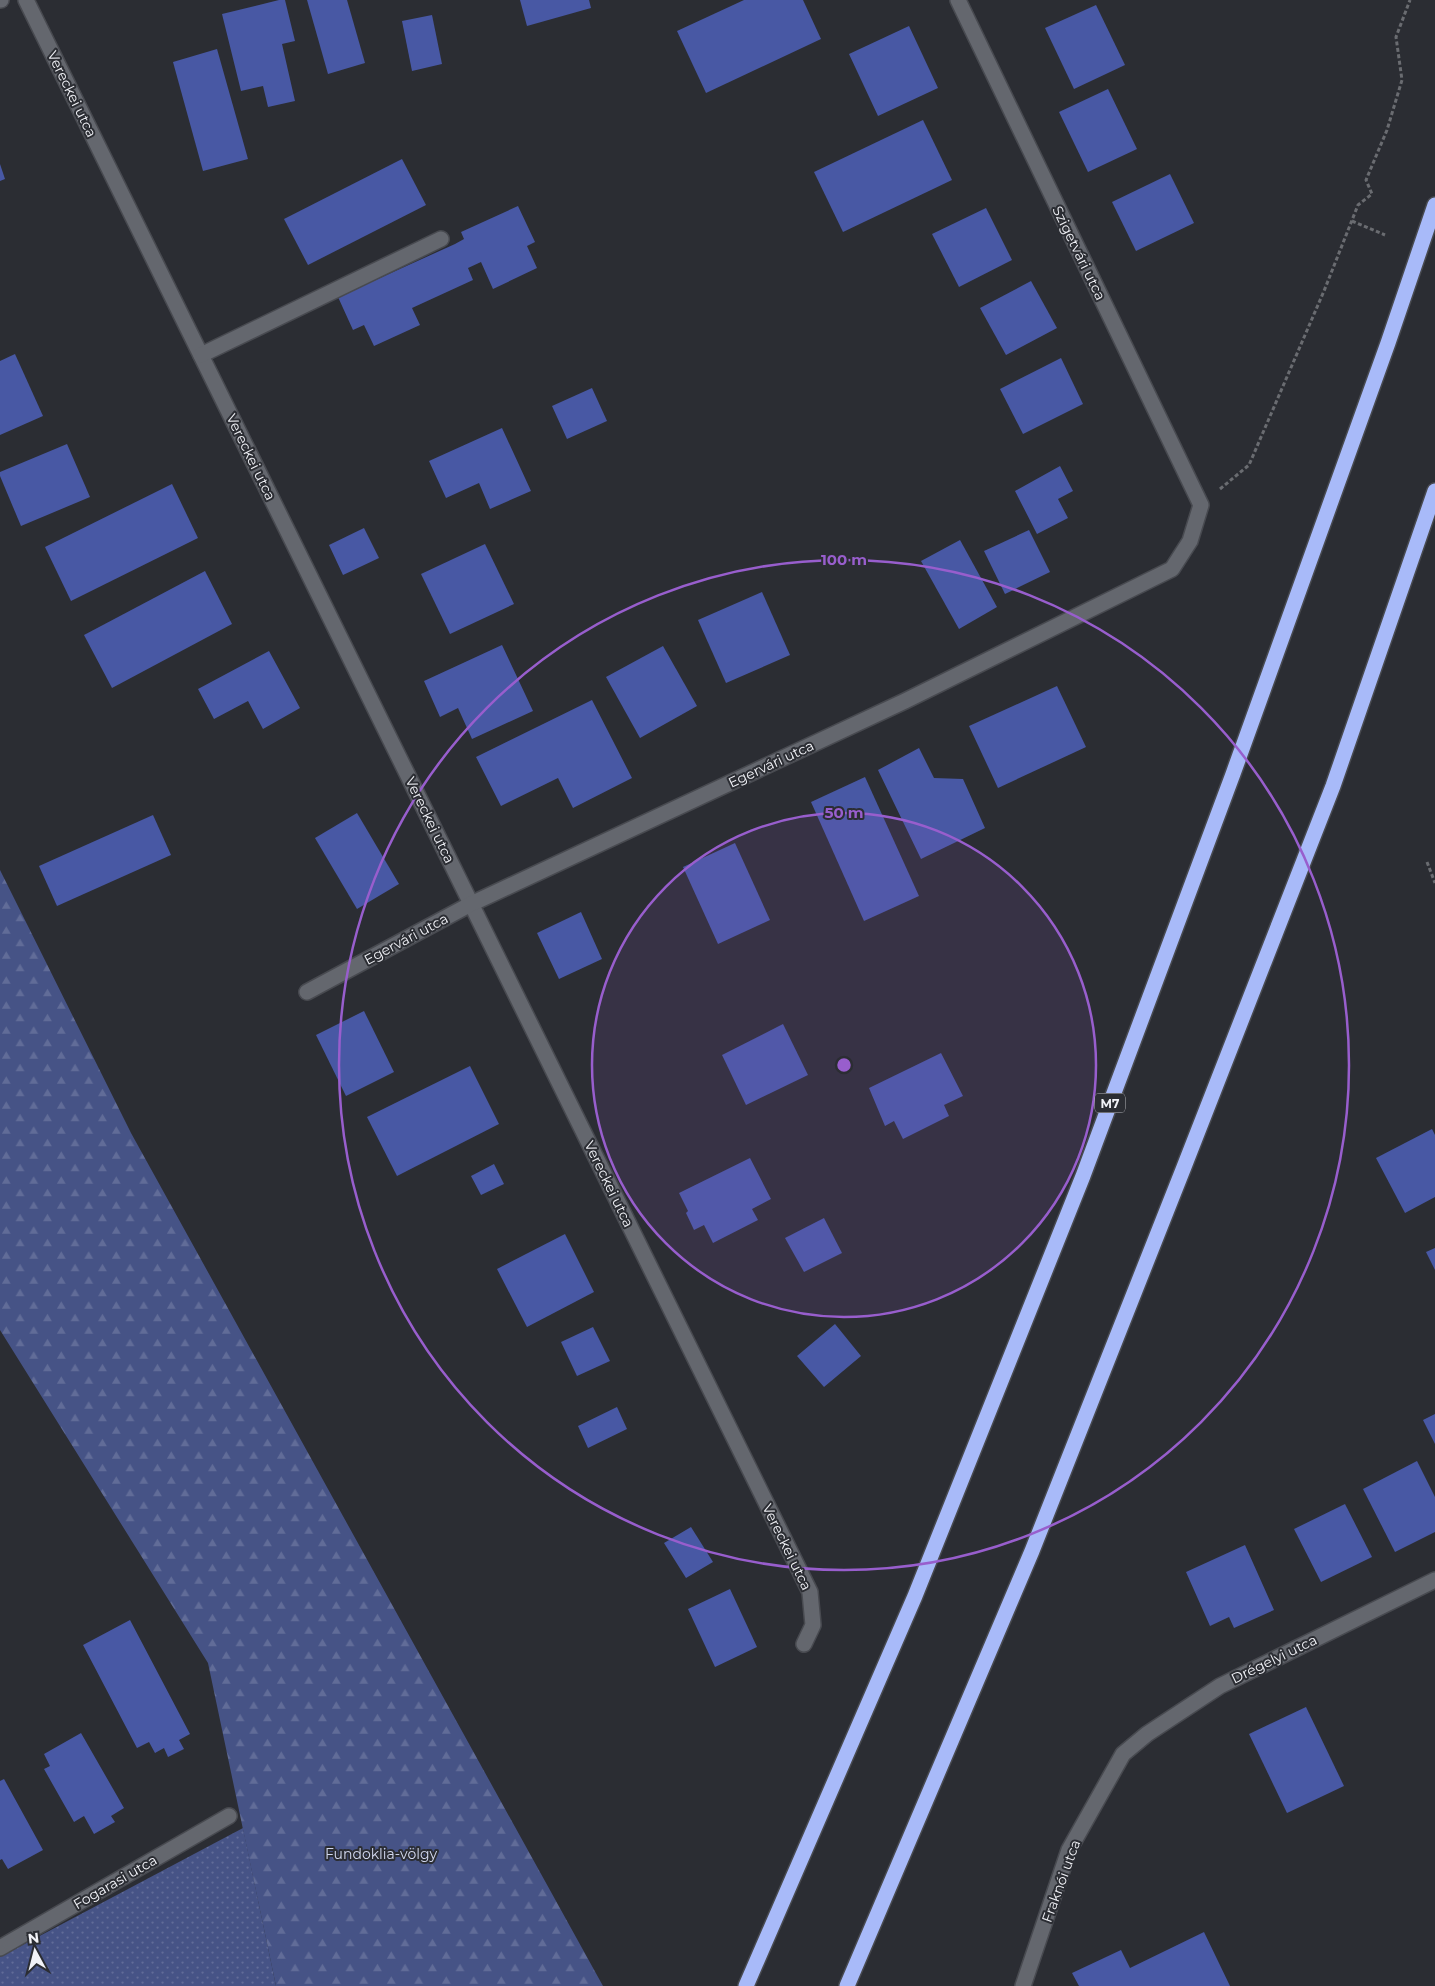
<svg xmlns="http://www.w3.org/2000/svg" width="1435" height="1986" font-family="Montserrat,sans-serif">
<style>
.grass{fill:url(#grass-dots)}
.forest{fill:url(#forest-firs)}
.building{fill:#4858a4}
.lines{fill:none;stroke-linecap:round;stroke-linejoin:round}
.minor-casing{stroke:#484a50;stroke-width:18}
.highway-casing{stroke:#484a50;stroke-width:18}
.path{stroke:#6a6c71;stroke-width:3;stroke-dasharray:4 2.5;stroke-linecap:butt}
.minor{stroke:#64676e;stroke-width:15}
.highway{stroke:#a8baf9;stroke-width:15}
.ring{fill:none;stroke:#985ecd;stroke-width:2.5}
.labels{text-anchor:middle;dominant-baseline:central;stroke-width:4;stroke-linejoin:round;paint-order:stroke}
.shield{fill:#2b2d33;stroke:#b6b7bc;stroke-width:1}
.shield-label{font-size:12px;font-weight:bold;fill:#f1f2f7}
.street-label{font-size:14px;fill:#f1f2f7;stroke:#2b2d33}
.park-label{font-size:14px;fill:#d3d9ef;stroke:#2b2d33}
.centre{fill:#985ecd;stroke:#2b2d33;stroke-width:2.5}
.ring-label{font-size:15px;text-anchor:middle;font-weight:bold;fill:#985ecd;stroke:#2b2d33;stroke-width:4;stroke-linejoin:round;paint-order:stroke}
</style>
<defs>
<pattern id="grass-dots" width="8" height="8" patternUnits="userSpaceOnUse" patternTransform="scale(1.25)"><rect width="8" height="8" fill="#465386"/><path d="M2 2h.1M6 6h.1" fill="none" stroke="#616c98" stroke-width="1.8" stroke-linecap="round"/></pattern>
<pattern id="forest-firs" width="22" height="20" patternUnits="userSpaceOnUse" patternTransform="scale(1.25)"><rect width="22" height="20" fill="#465386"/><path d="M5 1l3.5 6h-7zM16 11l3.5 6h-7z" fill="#616c98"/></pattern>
</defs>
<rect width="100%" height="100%" fill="#2b2d33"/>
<polygon class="grass" points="243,1828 276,1986 0,1986 0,1957"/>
<polygon class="forest" points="0,870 131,1133 603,1986 276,1986 208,1663 0,1330"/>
<g class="building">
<polygon points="279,0 285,0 295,41 282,44 295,101 268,107 263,86 241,91 222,14"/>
<polygon points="307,0 347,0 365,63 328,74"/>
<polygon points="520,0 589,0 591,8 527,26"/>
<polygon points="744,0 803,0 821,39 706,93 677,31"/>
<polygon points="1096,5 1125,65 1074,89 1045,28"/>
<polygon points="432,15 442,64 412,71 402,21"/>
<polygon points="909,26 938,88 878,116 849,54"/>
<polygon points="217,49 248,159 203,171 173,62"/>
<polygon points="1108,89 1137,149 1088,172 1059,112"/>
<polygon points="923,120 952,180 843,232 814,172"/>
<polygon points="402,159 426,205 308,265 284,219"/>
<polygon points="0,164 5,179 0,181"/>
<polygon points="1170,174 1194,223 1136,251 1112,202"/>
<polygon points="518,206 535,242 527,246 537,268 493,289 481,262 468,268 473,280 412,308 420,325 374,346 364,325 353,330 338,297 455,244 464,239 461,232"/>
<polygon points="986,208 1012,260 959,287 932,234"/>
<polygon points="1031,281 1057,328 1006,355 980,308"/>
<polygon points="15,354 43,416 0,435 0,361"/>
<polygon points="1061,358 1083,404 1023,434 1000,389"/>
<polygon points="592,388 607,421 567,439 552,406"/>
<polygon points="502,428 531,491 490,509 479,483 446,498 429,461"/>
<polygon points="67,444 90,497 21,526 0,476 0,472"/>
<polygon points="1060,466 1073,491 1058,499 1068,518 1037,534 1015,491"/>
<polygon points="172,484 198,538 71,601 45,547"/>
<polygon points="364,528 379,558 343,575 329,545"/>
<polygon points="1029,530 1050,572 1005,594 984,551"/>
<polygon points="960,540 997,607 959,629 921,561"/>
<polygon points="485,544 514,604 450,634 421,574"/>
<polygon points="205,571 232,624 112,688 84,635"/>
<polygon points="762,592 790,655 726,683 698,620"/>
<polygon points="502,645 533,711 472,739 458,708 440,717 424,681"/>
<polygon points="663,646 697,706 640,738 606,677"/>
<polygon points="269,651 300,708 263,729 248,701 214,719 198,689"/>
<polygon points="1057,686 1086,747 998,788 969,726"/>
<polygon points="592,700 632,778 573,808 558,778 501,806 476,757"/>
<polygon points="919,748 934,778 963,779 985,828 921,859 878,770"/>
<polygon points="865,777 919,896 864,921 811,802"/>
<polygon points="357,813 399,884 357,909 315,838"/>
<polygon points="153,815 171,855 57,906 39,866"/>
<polygon points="735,843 770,920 718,944 683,867"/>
<polygon points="581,912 602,959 559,979 537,933"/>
<polygon points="364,1011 394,1072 346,1096 316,1035"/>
<polygon points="783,1024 808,1075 746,1105 722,1055"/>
<polygon points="941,1053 963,1096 944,1105 949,1116 903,1139 894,1121 885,1126 869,1088"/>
<polygon points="470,1066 499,1124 397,1176 367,1117"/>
<polygon points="1432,1129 1435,1135 1435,1197 1405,1213 1376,1158"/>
<polygon points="750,1158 771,1199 752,1209 758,1220 713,1243 704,1225 694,1230 686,1213 688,1211 679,1193"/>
<polygon points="494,1164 504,1184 481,1195 471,1176"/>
<polygon points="824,1218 842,1253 804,1272 785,1238"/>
<polygon points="565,1234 594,1292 527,1327 497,1269"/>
<polygon points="1435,1248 1435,1270 1426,1252"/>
<polygon points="835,1324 861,1356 824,1387 797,1356"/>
<polygon points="593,1327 610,1361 577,1376 561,1342"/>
<polygon points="617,1407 627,1429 588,1448 578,1426"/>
<polygon points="1435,1414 1435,1444 1423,1420"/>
<polygon points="1417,1461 1435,1497 1435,1532 1395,1552 1363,1489"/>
<polygon points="1345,1504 1372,1557 1321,1582 1294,1529"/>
<polygon points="691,1527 713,1562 686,1578 664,1543"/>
<polygon points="1245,1545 1274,1610 1234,1628 1229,1617 1210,1626 1186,1572"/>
<polygon points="730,1589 757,1647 715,1667 688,1609"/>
<polygon points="130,1620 190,1734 179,1740 184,1749 168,1757 164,1748 155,1753 149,1742 137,1748 83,1645"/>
<polygon points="1306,1707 1344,1786 1287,1813 1249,1734"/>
<polygon points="81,1733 124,1808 111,1816 115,1822 94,1834 84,1816 74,1822 44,1769 50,1766 44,1754"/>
<polygon points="4,1779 43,1850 8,1869 2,1859 0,1860 0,1781"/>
<polygon points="1204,1932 1230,1986 1079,1986 1072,1973 1121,1950 1130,1968"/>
</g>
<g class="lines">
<defs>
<g id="minor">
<polyline points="0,0 1,0"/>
<polyline points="26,0 810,1592 813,1625 804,1644"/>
<polyline points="201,355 441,239"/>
<polyline points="307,992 471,904 905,701 1172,569 1190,541 1201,505 958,0"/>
<polyline points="0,1948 229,1816"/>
<polyline points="1023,1986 1069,1850 1123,1754 1147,1734 1220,1686 1435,1580"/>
</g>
<g id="highway">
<polyline points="746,1986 915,1596 1083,1176 1233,774 1388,343 1435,205"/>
<polyline points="847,1986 1032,1551 1184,1167 1333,786 1435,491"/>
</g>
</defs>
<use href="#minor" class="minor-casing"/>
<use href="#highway" class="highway-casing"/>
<g class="path">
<polyline points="1352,221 1385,235"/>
<polyline points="1220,489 1249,465 1324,291 1358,205 1372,194 1366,180 1387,130 1402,80 1396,37 1410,0"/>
<polyline points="1427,862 1435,883"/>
</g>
<use href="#minor" class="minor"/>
<use href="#highway" class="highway"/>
</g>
<circle cx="844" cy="1065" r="252" fill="#985ecd" fill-opacity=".12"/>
<g class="ring">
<circle cx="844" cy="1065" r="252"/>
<circle cx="844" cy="1065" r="505"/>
</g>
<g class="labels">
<rect class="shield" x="1095" y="1093.5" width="30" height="19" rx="4"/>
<g class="shield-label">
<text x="1110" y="1103">M7</text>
</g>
<g class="street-label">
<text transform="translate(72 94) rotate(64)">Vereckei utca</text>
<text transform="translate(1079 253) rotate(64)">Szigetvári utca</text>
<text transform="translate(251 457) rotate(64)">Vereckei utca</text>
<text transform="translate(771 764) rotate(-25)">Egervári utca</text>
<text transform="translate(430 820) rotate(64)">Vereckei utca</text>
<text transform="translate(406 939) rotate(-28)">Egervári utca</text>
<text transform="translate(609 1184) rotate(64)">Vereckei utca</text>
<text transform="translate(787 1547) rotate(64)">Vereckei utca</text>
<text transform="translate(1274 1659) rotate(-26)">Drégelyi utca</text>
<text transform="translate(1061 1881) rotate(-70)">Fraknói utca</text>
<text transform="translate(115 1882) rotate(-30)">Fogarasi utca</text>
</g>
<g class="park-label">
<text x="381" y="1854">Fundoklia-völgy</text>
</g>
</g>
<circle cx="844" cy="1065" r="8" class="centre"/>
<g class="ring-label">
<text x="844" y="565">100 m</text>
<text x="844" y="818">50 m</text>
</g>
<g transform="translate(35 1951) rotate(353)" stroke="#2b2d33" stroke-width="4" paint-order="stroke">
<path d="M0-4L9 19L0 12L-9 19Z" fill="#f1f2f7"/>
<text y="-8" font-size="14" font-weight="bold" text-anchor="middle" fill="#f1f2f7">N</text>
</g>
</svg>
